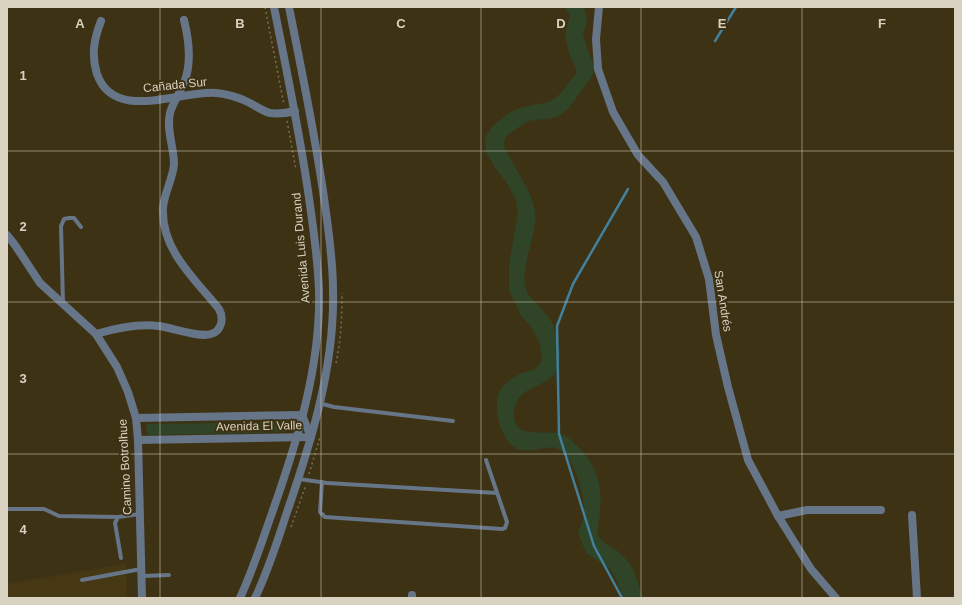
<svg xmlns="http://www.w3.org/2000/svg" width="962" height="605" font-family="Helvetica,sans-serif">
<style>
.built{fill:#463812}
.green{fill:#304427}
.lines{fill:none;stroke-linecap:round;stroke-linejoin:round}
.stream{stroke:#42809d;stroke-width:2.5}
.path{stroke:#796f56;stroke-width:1.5;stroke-dasharray:2 3;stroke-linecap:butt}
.service{stroke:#667588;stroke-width:4}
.minor{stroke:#667588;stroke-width:8}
.tertiary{stroke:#667588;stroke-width:8}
.grid{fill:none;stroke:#d9d2c1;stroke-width:1;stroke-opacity:0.55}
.labels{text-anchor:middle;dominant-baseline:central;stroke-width:4;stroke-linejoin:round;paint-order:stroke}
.street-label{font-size:12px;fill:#d9d2c1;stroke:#3d3214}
.grid-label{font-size:13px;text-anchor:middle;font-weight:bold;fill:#d9d2c1;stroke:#3d3214;stroke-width:4;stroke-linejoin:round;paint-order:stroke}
</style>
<rect width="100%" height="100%" fill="#3d3214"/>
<polygon class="built" points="126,564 126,598 7,598 7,584"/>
<g class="green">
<path d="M564,7H584L587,22L583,34L587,48L594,66V73L569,108L560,115L553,118L528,121L506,136C505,138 504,142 504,145C505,150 509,157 512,161C520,177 532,193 535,211C539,235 516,271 528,294C531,298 535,302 538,305C542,310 547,314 550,319C554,326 558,337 559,345C560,353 561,368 555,374C541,389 519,386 514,410C513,416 514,423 518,427C524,436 550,430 561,434C568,436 573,442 578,447C604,471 603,501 597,534C603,545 615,547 623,556C634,567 639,583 642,598H623L616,579L610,569L586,553L578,532C580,527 583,521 584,515C586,498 574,452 555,448C544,446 532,452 521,450C502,447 492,408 499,393C504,382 514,376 525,372C529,371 533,370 536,368C538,366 540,363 542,360L540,344L532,328L521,316L509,290V265L518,213L516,200L507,183L496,169L486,152L485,137L493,126L509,113L519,108L549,102L558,96L576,74V69L569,53L565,35L570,15Z"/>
<polygon points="287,422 285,432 148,435 146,424"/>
</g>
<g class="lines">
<g class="stream">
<polyline points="715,41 736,7"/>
<polyline points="622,598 594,546 559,434 557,326 573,284 628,189"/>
</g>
<g class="path">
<polyline points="265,7 284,105"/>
<polyline points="287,121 296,170"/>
<path d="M336,363C341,340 342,317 342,293"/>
<polyline points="290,430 292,422"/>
<polyline points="309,474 320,437"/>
<polyline points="291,527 306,485"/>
</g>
<g class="service">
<polyline points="63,304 61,226 64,219 69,218 74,218 81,227"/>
<polyline points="319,403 334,407 453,421"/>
<polyline points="299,479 327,483 497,493"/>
<polyline points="322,482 320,512 325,517 502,529 505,528 507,522 486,460"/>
<polyline points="7,509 44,509 59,516 118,517"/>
<polyline points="121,558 115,523 118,517 140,514"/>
<polyline points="142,576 169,575"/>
<polyline points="82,580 141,569"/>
</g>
<g class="minor">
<polyline points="599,7 596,39 598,69 613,112 638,155 663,182 696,237 709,279 716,335 728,387 748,460 778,516 811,569 836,598"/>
<path d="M101,21C94,39 91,55 97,74C114,123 180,90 216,93C227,94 238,97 248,102C256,106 262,111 270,113C278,114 287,113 295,111"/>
<path d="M96,334C116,328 138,323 159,326C173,328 199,338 211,334C222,331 224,318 219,309C195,279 161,250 163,208C164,193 173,179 174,164C174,147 166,130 170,113C173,102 180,93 184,83C192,63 189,40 184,20"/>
<polyline points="136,418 302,415 311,437 138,440"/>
<polyline points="912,515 917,598"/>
<polyline points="778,516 807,510 881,510"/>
<polyline points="412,598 412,595"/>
</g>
<g class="tertiary">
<polyline points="7,235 15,245 40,283 96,334 117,367 128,392 136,418 138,440 142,598"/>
<path d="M240,598C253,570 262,541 272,513C297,442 321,366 319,290C318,261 314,233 310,205C301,138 287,73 274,7"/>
<path d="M255,598C268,571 277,543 286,515C311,443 335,366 333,290C333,261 329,233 325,205C316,138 302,73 289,7"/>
</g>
</g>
<path class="grid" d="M160,7V598M321,7V598M481,7V598M641,7V598M802,7V598M7,151H955M7,302H955M7,454H955"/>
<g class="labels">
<g class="street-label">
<text transform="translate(175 85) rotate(-6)">Cañada Sur</text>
<text transform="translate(301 248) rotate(-95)">Avenida Luis Durand</text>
<text transform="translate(723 301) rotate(81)">San Andrés</text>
<text transform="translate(259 426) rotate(-1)">Avenida El Valle</text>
<text transform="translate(125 467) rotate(-93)">Camino Botrolhue</text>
</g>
</g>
<g class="grid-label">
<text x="80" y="28">A</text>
<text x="240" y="28">B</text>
<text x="401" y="28">C</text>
<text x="561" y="28">D</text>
<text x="722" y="28">E</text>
<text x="882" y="28">F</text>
<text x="23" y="80">1</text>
<text x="23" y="231">2</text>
<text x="23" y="383">3</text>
<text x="23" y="534">4</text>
</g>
<rect width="962" height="605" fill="none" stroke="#d9d2c1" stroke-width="16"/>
</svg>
